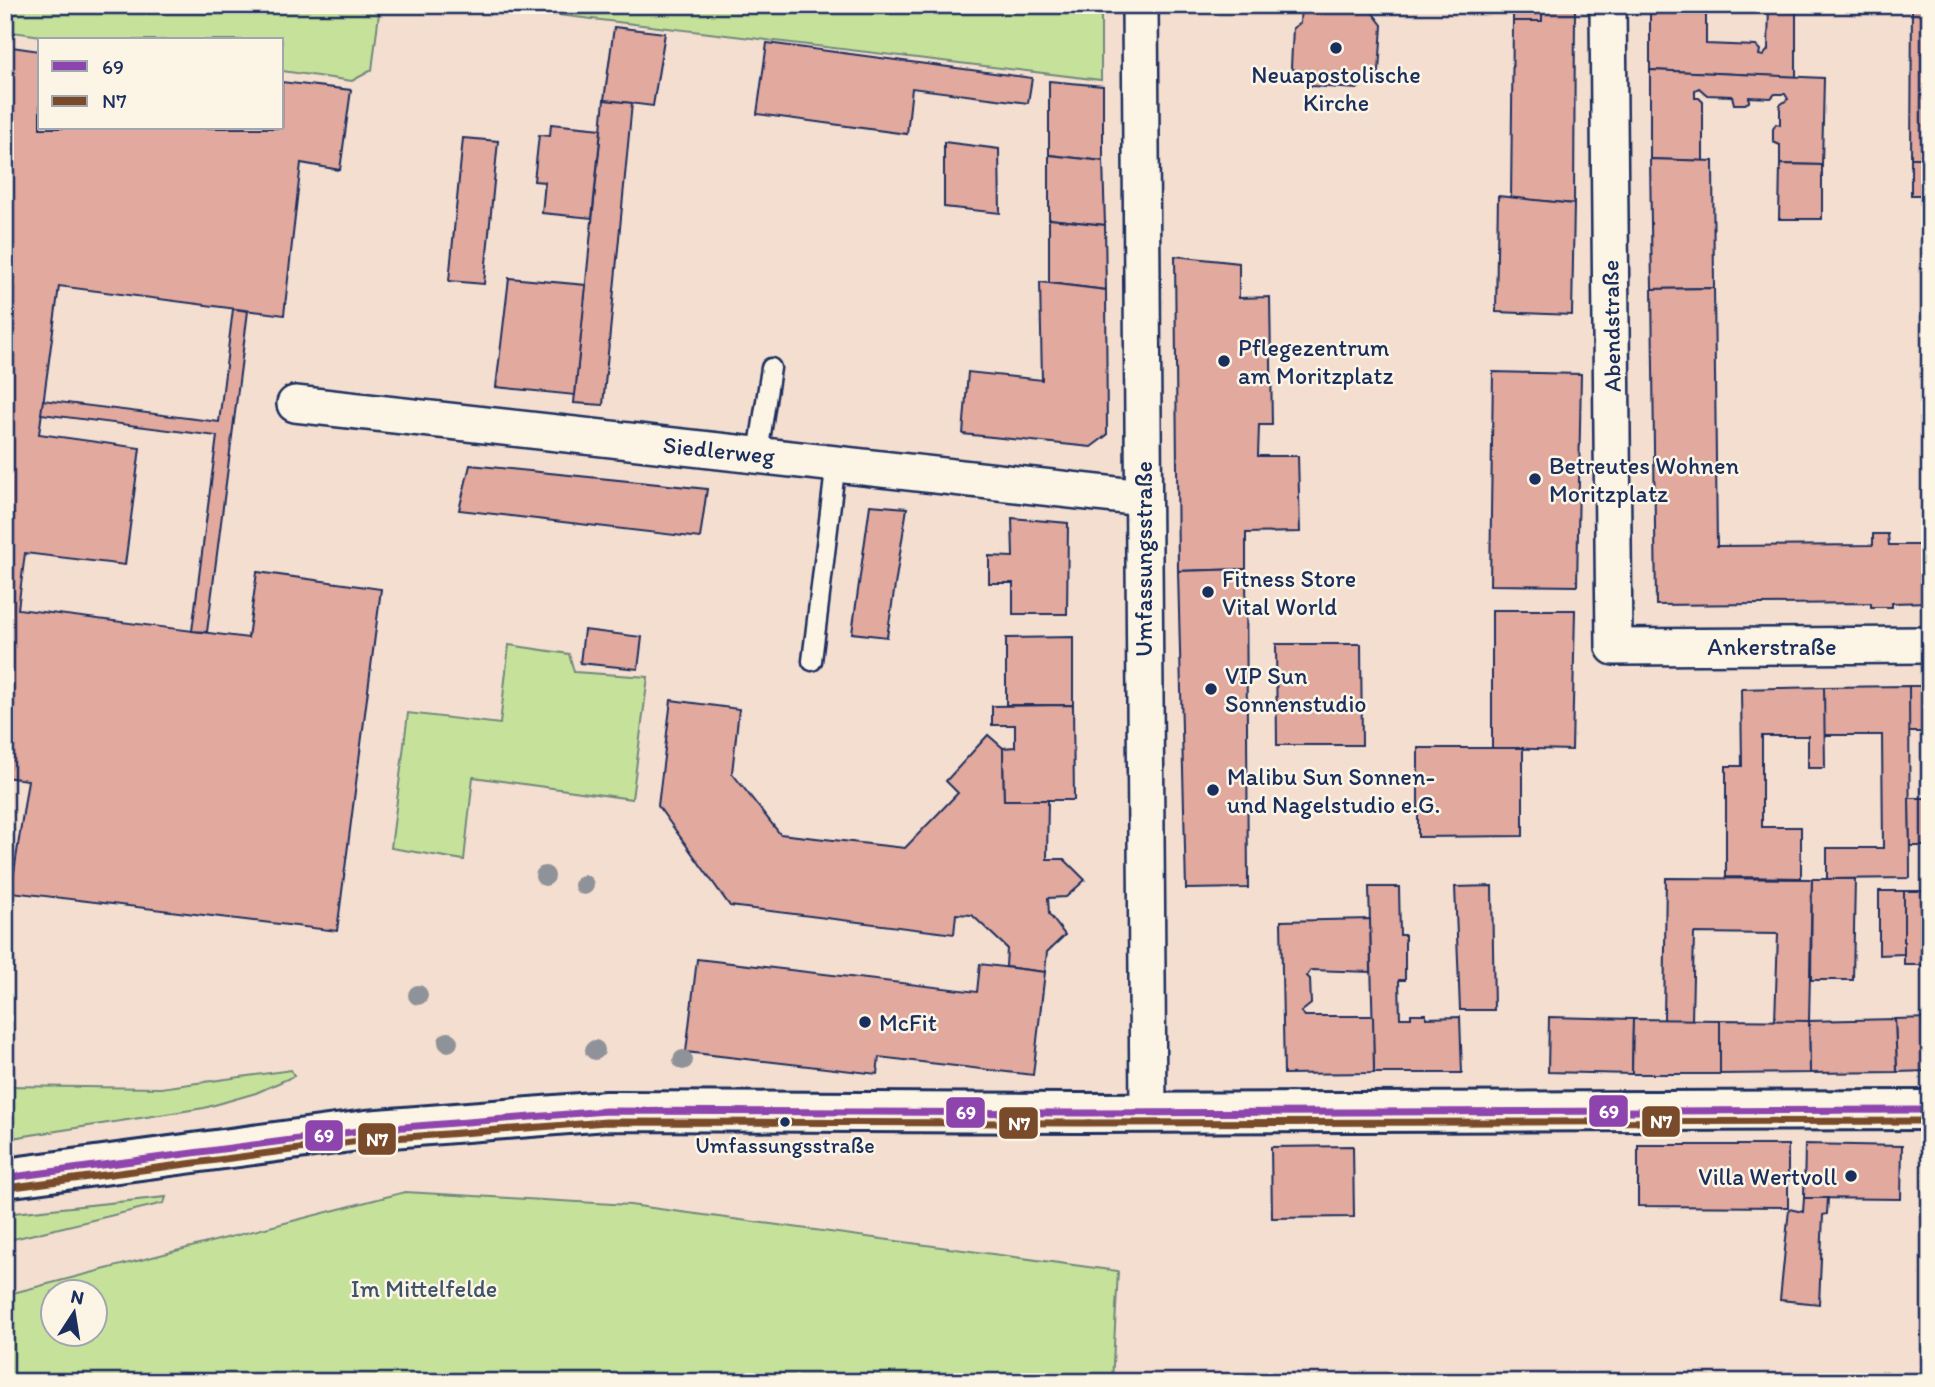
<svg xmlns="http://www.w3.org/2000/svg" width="1935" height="1387" font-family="Itim,sans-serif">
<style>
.green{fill:#c6e29a;stroke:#70887c;stroke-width:2;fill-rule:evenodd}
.building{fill:#e2a99e;stroke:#1b2f5e;stroke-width:2}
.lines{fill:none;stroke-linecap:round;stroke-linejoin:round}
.lane-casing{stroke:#1b2f5e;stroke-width:23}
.street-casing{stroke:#1b2f5e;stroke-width:40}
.secondary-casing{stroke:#1b2f5e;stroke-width:44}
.lane{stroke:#fcf5e5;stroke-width:18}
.street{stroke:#fcf5e5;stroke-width:35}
.secondary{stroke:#fcf5e5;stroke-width:38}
.bus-1-casing{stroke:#fcf5e5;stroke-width:12}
.bus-2-casing{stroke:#fcf5e5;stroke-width:12}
.bus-1{stroke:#8e44ad;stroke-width:7}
.bus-2{stroke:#7a4b2a;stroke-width:7}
.tree{fill:#8f9298}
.poi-dot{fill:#1b2f5e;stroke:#fcf5e5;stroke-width:2.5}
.labels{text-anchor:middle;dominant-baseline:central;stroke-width:5;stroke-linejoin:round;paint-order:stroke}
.bus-label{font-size:22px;fill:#1b2f5e;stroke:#fcf5e5}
.poi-label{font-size:24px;fill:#1b2f5e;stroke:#fcf5e5;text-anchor:start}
.street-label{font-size:24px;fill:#1b2f5e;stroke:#fcf5e5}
.park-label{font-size:24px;fill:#3d536a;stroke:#fcf5e5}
.line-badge{stroke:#fcf5e5;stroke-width:2.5}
.badge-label{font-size:19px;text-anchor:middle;font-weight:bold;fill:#fff}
</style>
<rect width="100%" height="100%" fill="#f4ded0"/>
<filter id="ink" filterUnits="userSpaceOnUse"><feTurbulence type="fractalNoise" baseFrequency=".0143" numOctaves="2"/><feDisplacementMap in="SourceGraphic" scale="14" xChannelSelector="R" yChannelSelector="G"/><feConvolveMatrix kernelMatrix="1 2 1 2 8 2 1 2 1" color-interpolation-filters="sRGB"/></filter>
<g filter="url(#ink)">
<g class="green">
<polygon points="5,5 380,5 372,70 352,81 282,71 282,40 70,40 5,31"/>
<polygon points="475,5 1101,5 1101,80"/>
<polygon points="509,645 569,654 574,672 648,677 632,799 473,777 464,860 391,848 408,713 500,724"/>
<polygon points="291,1070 294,1076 256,1093 204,1108 5,1139 5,1086 161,1088"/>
<path d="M405,1192L630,1205L1118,1271L1112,1382H5V1295ZM94,1292V1334H52V1292Z"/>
<polygon points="166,1197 164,1203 5,1241 5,1214"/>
</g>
<g class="building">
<polygon points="1301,5 1372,5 1369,8 1382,25 1379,72 1357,89 1312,86 1291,67 1293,28 1300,23"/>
<rect x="1513" y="5" width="29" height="16"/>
<polygon points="1542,5 1575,7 1574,204 1511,198 1513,21 1542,21"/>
<polygon points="1650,5 1760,5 1756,9 1711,10 1711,7 1706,7 1706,44 1756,46 1760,50 1759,55 1763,56 1768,50 1769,5 1796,5 1796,77 1650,70"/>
<polygon points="1912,5 1930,5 1930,158 1911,158"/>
<polygon points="614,27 665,33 653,106 604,100"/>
<polygon points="767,43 1032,78 1028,103 912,88 907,134 757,114"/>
<polygon points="5,46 40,51 40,128 282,128 282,82 351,90 340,170 301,163 284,315 59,286 39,434 140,448 125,565 25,553 18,609 248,638 257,572 381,589 337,931 11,892 28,780 5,777"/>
<polygon points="1650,70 1824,78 1822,165 1780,164 1780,145 1773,142 1773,129 1776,124 1780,125 1780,105 1788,99 1785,94 1775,94 1771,98 1749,97 1749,102 1745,104 1734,104 1732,96 1707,95 1699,88 1695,90 1695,98 1699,98 1703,102 1703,161 1650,159"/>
<polygon points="1049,81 1103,86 1103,161 1049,155"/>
<polygon points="604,100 632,103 603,405 574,403"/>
<polygon points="551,124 601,129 592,218 542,213 545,182 534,181 539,135 550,136"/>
<polygon points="463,138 498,141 484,284 449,281"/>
<polygon points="944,142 999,149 1000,213 944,207"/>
<polygon points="1049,155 1103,161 1105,225 1049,219"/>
<rect x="1911" y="158" width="19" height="37"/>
<polygon points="1650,159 1713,161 1714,288 1652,289"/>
<polygon points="1780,164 1822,165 1822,219 1779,219"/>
<polygon points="1498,196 1574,204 1572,315 1496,312"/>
<polygon points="1049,219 1105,225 1106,290 1049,283"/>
<polygon points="1175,256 1239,263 1239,298 1270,297 1272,425 1259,425 1258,456 1298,456 1300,532 1246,533 1246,569 1178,571"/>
<polygon points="509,278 586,285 575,395 496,387"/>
<polygon points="1040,282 1106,290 1107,435 1091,447 963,434 968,372 1042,380"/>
<polygon points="1714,288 1717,546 1873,545 1873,534 1888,534 1889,545 1930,545 1930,602 1892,603 1892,607 1871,607 1871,603 1656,605 1652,289"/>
<polygon points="233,309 248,311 207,632 192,631 217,436 41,414 43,400 219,422"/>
<polygon points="1493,372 1581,374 1577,586 1490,585"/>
<polygon points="470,465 707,489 700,538 459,510"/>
<polygon points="870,505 907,508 887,637 852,633"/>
<polygon points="1012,518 1068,523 1067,614 1013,614 1013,583 989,583 989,556 1013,557"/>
<polygon points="1246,569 1248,888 1186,889 1178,571"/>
<polygon points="1492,610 1575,610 1572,750 1492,748"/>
<polygon points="584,630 642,637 638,669 580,663"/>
<polygon points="1073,637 1073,705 1006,705 1006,638"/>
<polygon points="1276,644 1361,644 1362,745 1277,745"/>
<rect x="1909" y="686" width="21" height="46"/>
<polygon points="1909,686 1910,878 1827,879 1827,848 1883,848 1882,735 1824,735 1824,687"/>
<polygon points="1824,687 1825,768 1808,768 1808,736 1762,736 1762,827 1801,827 1801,878 1726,877 1726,766 1742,766 1741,689"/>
<polygon points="671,700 739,709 732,773 780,834 905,848 958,793 946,781 988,735 1003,748 1004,800 1048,800 1047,859 1064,859 1085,880 1066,897 1048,898 1049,914 1065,935 1047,952 1045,972 1006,967 1007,948 972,915 956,914 954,934 730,906 658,806"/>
<polygon points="1073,705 1074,800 1004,800 1003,748 1015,747 1015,725 992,725 992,706"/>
<polygon points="1418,748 1523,748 1523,836 1418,837"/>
<polygon points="1909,798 1930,798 1930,846 1910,846"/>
<polygon points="1666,878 1812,879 1809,1021 1775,1021 1778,934 1694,933 1692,1020 1664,1020"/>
<polygon points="1812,879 1855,879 1853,980 1811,980"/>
<polygon points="1492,886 1494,1010 1460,1010 1455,887"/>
<polygon points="1369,887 1399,887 1400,935 1405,935 1405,980 1399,980 1400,1018 1411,1018 1411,1014 1426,1014 1426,1018 1460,1017 1462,1073 1374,1073"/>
<polygon points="1879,891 1904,891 1904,954 1879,955"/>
<rect x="1904" y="891" width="26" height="74"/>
<polygon points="1370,919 1371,972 1311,970 1307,976 1310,979 1311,1004 1301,1012 1305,1016 1373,1016 1374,1073 1284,1074 1281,921"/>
<polygon points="697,959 977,992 980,964 1045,972 1033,1075 879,1057 877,1074 686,1052"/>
<polygon points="1549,1017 1633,1019 1632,1074 1548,1072"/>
<polygon points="1930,1018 1930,1071 1897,1072 1895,1019"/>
<polygon points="1633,1019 1720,1020 1720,1074 1632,1074"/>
<polygon points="1895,1019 1897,1072 1810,1073 1809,1021"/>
<polygon points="1720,1020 1809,1021 1810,1073 1720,1074"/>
<polygon points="1805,1144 1902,1146 1901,1199 1804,1198"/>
<polygon points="1638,1145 1788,1145 1788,1207 1638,1206"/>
<polygon points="1353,1146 1354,1217 1272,1218 1271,1147"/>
<polygon points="1804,1198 1828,1198 1827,1214 1823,1215 1819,1304 1780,1300 1789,1209 1803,1212"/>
</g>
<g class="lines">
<defs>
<g id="lane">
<polyline points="758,454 771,368"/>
<polyline points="812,661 836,462"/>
</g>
<g id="street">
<polyline points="1140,5 1148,1113"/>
<polyline points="1608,5 1614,647 1930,645"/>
<polyline points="295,404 1143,498"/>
</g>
<polyline id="secondary" points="5,1178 366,1130 606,1111 1081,1113 1930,1110"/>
</defs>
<use href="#lane" class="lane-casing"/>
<use href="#street" class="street-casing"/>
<use href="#secondary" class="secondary-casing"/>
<use href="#lane" class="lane"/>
<use href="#street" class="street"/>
<use href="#secondary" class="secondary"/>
<defs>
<polyline id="bus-1" points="5,1178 366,1130 606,1111 1081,1113 1930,1110"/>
<polyline id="bus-2" points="6,1188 367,1140 606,1122 1081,1123 1930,1121"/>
</defs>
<use href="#bus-1" class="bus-1-casing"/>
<use href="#bus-2" class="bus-2-casing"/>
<use href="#bus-1" class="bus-1"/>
<use href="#bus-2" class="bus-2"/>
</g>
<g class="tree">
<circle cx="545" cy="876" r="10"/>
<circle cx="584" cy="885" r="10"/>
<circle cx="418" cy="995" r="10"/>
<circle cx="448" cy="1042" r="10"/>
<circle cx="595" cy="1050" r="10"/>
<circle cx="683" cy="1060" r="10"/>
</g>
</g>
<g class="poi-dot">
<circle cx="1336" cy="48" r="7"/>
<circle cx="1224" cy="361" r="7"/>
<circle cx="1535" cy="479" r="7"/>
<circle cx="1208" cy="592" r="7"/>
<circle cx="1211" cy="689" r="7"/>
<circle cx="1213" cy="790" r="7"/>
<circle cx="865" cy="1022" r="7"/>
<circle cx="785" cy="1122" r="6"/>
<circle cx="1851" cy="1176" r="7"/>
</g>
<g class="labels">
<g class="bus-label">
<text x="785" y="1145">Umfassungsstraße</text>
</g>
<g class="poi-label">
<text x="1336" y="74" text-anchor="middle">Neuapostolische<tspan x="1336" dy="28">Kirche</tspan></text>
<text x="1238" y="347">Pflegezentrum<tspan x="1238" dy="28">am Moritzplatz</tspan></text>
<text x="1549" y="465">Betreutes Wohnen<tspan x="1549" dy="28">Moritzplatz</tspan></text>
<text x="1222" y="578">Fitness Store<tspan x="1222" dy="28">Vital World</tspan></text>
<text x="1225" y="675">VIP Sun<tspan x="1225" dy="28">Sonnenstudio</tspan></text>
<text x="1227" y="776">Malibu Sun Sonnen-<tspan x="1227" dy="28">und Nagelstudio e.G.</tspan></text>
<text x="879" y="1022">McFit</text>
<text x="1837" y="1176" text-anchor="end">Villa Wertvoll</text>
</g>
<g class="street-label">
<text transform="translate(1611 326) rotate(-91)">Abendstraße</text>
<text transform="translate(719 450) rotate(6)">Siedlerweg</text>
<text transform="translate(1143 559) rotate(-90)">Umfassungsstraße</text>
<text x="1772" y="646">Ankerstraße</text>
</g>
<g class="park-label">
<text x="424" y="1288">Im Mittelfelde</text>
</g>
</g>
<g class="line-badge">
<rect x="1588" y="1094" width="41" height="34" rx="7" fill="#8e44ad"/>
<rect x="945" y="1096" width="41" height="33" rx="7" fill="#8e44ad"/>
<rect x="1641" y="1105" width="40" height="33" rx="7" fill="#7a4b2a"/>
<rect x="998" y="1106" width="41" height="34" rx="7" fill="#7a4b2a"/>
<rect x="304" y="1119" width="40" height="33" rx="7" fill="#8e44ad"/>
<rect x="357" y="1122" width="40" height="34" rx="7" fill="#7a4b2a"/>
</g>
<g class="badge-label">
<text x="1609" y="1118">69</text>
<text x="966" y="1119">69</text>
<text x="1661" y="1128">N7</text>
<text x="1019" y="1130">N7</text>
<text x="324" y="1142">69</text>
<text x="377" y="1146">N7</text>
</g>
<rect width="1935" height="1387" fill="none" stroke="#fcf5e5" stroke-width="28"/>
<rect x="14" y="14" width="1907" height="1359" fill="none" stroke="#1b2f5e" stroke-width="2.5" filter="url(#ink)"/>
<rect x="38" y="38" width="245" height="91" fill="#fcf5e5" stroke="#a2a6af" stroke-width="2"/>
<rect x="52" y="61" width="35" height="10" fill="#8e44ad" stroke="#a2a6af" stroke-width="2"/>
<text x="102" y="74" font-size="21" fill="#1b2f5e">69</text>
<rect x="52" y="96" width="35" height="10" fill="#7a4b2a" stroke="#a2a6af" stroke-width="2"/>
<text x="102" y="108" font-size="21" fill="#1b2f5e">N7</text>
<g transform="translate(74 1313) rotate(12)"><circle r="33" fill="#fcf5e5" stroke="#a2a6af" stroke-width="2"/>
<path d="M0-5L12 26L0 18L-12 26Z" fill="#1b2f5e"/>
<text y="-10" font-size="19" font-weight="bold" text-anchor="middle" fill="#1b2f5e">N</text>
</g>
</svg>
